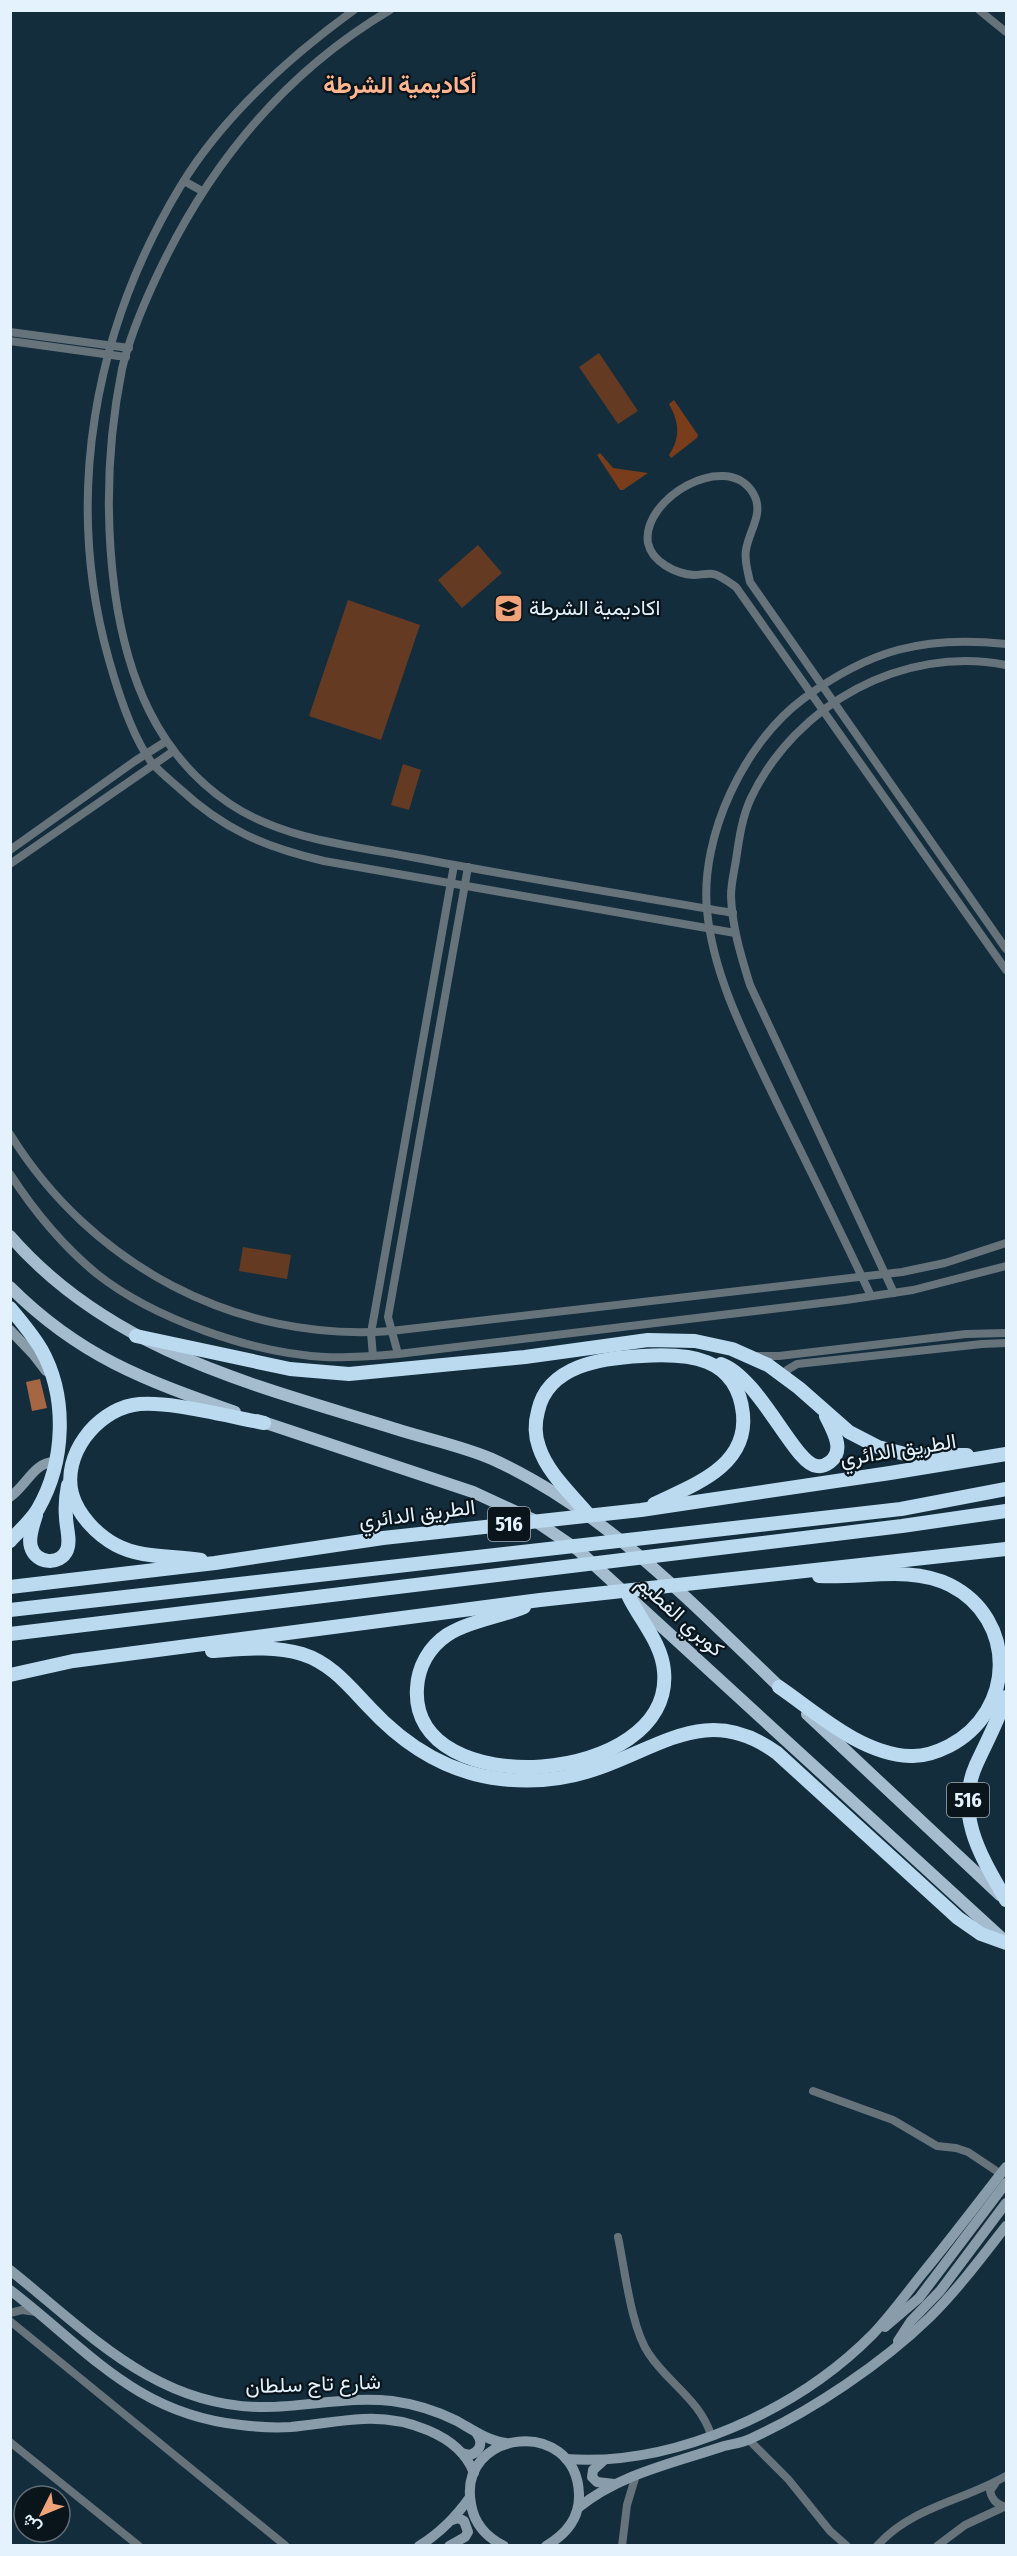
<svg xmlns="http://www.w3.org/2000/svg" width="1017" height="2556" font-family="'Fira Sans Condensed',Vazirmatn,sans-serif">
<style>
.green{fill:#653a23}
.forest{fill:#793d1b}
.water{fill:#a66644}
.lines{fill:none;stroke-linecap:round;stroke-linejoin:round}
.street{stroke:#67737b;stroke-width:8}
.secondary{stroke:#899caa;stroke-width:10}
.primary{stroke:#a4bcce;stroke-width:12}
.highway{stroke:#bbd9ef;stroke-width:14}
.labels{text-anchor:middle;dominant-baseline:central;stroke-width:4.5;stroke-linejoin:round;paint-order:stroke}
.shield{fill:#09141b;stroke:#a2afb9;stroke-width:1.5}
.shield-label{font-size:20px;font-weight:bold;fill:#e3f2fd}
.poi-label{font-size:21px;fill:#e3f2fd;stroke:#09141b;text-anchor:start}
.street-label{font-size:21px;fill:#e3f2fd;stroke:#09141b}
.quarter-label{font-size:24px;font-weight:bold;fill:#ffb58f;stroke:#09141b}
</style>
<rect width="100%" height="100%" fill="#132d3d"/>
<g class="green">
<polygon points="599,353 638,411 618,424 579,367"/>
<polygon points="478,545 502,573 462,608 438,580"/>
<polygon points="348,600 420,625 381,740 309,716"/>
<polygon points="403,764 421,770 409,810 391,805"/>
<polygon points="243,1247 291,1255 287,1279 239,1271"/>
</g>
<g class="forest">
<path d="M674,400L698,435L697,438L671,458L669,455C681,437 679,422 669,404Z"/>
<polygon points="600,453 613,468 648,473 623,490 620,490 597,455"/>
</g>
<polygon class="water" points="40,1379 47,1408 32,1411 26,1382"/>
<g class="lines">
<g class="street">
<path d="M354,10C288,58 223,116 180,187C94,330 63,498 109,660C118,692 132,737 152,763C160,772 170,780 179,788C224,830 265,847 324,861L735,933"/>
<path d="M390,10C282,74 207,167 155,280C142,308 129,339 122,369C107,444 105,518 115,593C127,677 157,755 230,804C284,840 354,846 417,858C522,878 628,895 733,913"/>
<polyline points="979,10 1006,32"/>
<polyline points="184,181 202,191"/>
<polyline points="10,332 129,348"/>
<polyline points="10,341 126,357"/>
<polyline points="10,850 135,761 165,742"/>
<polyline points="10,864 172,752"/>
<path d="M1006,949L750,582C748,572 744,560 746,550C749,530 765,513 753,493C726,449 641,499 648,543C652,562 676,574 694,575C700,575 707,573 713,574C720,575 730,583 736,587L1006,970"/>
<path d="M10,1134C91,1265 237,1343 391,1331L902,1272L945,1263L1006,1243"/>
<path d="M10,1174C34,1211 63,1246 97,1274C154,1319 252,1353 325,1357C349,1358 374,1356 398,1354L846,1300L913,1290L1006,1266"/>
<path d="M894,1293L750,985C741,956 732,927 731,896C731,884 734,872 736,860C739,839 742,817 751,798C796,704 903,645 1006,665"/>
<path d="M871,1296C841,1232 809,1168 778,1105C749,1044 713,978 707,910C700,836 744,743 803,699C869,650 924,635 1006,644"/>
<polyline points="398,1354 388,1317 468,867"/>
<polyline points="373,1356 371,1333 454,865"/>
<polyline points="754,1356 779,1356 966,1334 1006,1333"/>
<polyline points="786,1378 787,1370 797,1364 982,1344 1006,1343"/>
<polyline points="813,2091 893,2120 937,2146 956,2148 968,2152 1001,2174"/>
<path d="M618,2237C625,2270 631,2328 649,2354C668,2383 700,2400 711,2435"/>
<polyline points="10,2313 22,2310 36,2312"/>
<polyline points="10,2321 286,2546"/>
<polyline points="749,2440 788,2479 830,2531 847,2546"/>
<polyline points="10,2442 139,2546"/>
<path d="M995,2484L990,2491C992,2500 996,2503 1004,2507"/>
<polyline points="622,2546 627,2505 636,2475"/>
<path d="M877,2546C911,2507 963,2501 1006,2476"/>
<polyline points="937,2546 965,2525 1006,2506"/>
</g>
<g class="secondary">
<polyline points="10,1330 33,1354 46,1371"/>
<path d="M10,1497C26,1486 35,1461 55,1462"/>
<path d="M10,2270C89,2333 157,2408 265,2407C307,2407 349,2396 392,2401C415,2404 437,2411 457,2421C473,2430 488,2441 506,2443"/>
<path d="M10,2290C88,2350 136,2414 241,2425C257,2427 274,2428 291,2427C315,2425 339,2420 363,2419C403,2417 459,2433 474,2473"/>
<polyline points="885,2327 919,2298 1006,2183"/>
<polyline points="898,2341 911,2321 940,2291 1006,2203"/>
<path d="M462,2453L470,2455C481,2451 483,2442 477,2434"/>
<path d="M566,2459C674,2467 798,2410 873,2334C891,2315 906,2294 922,2274C951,2239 978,2203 1006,2167"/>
<polyline points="603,2461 593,2470 592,2477 597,2482 614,2484"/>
<path d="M578,2508C619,2474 674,2463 724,2446C732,2444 742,2443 750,2439C810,2412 883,2363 930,2317C958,2289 982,2257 1006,2226"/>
<path d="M419,2546C440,2533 456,2517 470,2497"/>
<polyline points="449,2546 465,2537 468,2532 464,2521 458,2518 452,2520"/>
<path d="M504,2546C486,2537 474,2523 471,2504C457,2429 576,2416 579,2494C580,2518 565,2535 546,2546"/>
</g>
<g class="primary">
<path d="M10,1236C111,1352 255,1385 396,1429C427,1439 462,1446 492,1459C607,1511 696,1608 786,1693"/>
<path d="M10,1287C80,1357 145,1380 235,1412"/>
<polyline points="257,1420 473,1492 534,1520 578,1550 1006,1942"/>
<polyline points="807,1714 1000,1895"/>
</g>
<g class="highway">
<path d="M10,1308C21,1321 32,1334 41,1349C68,1397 65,1462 38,1509C31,1521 19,1531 10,1541"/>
<polyline points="136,1336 290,1369 349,1374 525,1357 648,1340 695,1341 732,1349 768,1365 799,1388 849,1432 878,1447 909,1455 967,1455"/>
<path d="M721,1364C760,1378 795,1465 817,1466C822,1467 826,1465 830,1462C846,1450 832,1429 826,1416"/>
<path d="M587,1513C570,1493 547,1472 539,1447C535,1436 535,1422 538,1411C548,1365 602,1358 642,1356C687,1353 737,1356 743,1414C748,1467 693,1485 654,1504"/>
<path d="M36,1515C33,1525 28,1537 31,1547C36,1564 60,1566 67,1550C71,1540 66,1527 66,1517C65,1506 66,1495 68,1485"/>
<path d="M201,1560C173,1555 142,1559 116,1545C97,1535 78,1515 72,1494C62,1455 96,1412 133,1405C164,1399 230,1417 264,1423"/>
<polyline points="10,1587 215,1563 383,1538 641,1510 890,1473 1006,1454"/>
<path d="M524,1607C500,1617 469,1621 447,1635C429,1647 418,1667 417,1688C409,1805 675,1786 664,1671C662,1644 641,1621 629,1597"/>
<polyline points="10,1610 901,1509 1006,1489"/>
<polyline points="10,1634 902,1526 1006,1511"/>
<path d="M212,1651C242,1649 273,1645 302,1654C331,1663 349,1686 369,1707C405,1746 447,1773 501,1779C534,1783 568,1779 599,1768C664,1745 710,1704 777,1753L958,1918L981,1934L1006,1943"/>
<polyline points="10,1675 73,1661 540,1600 1006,1549"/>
<path d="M779,1687C817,1713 861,1754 910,1756C924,1757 937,1752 949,1746C1016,1711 1017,1619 950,1585C910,1565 861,1579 819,1576"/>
<path d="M1006,1697C998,1721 986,1743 976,1765C954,1815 982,1858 1006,1900"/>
</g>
</g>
<defs>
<symbol id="university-square" viewBox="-11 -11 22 22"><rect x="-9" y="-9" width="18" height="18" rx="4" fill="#f0a279" stroke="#09141b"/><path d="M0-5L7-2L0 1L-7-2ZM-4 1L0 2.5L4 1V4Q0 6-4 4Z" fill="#111"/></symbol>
</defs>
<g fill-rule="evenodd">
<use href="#university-square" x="492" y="592" width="33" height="33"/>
</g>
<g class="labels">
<g class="shield">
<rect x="488" y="1507" width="42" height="34" rx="4.5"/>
<rect x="947" y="1783" width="42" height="34" rx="4.5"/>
</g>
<g class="shield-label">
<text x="509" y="1524">516</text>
<text x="968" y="1800">516</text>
</g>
<g class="poi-label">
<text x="529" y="608">اكاديمية الشرطة</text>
</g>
<g class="street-label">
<text transform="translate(898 1450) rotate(-9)">الطريق الدائري</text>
<text transform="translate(417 1514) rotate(-7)">الطريق الدائري</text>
<text transform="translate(680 1616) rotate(42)">كوبري الفطيم</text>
<text transform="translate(313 2384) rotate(-2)">شارع تاج سلطان</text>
</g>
<g class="quarter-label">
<text x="400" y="85">أكاديمية الشرطة</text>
</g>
</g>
<rect width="1017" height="2556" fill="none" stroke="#e3f2fd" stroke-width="24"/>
<g transform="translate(42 2514) rotate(227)"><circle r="28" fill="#09141b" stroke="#606d75" stroke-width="1.5"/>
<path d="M0-4.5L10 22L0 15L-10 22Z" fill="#f0a279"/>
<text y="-9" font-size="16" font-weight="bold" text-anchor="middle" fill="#e3f2fd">ش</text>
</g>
</svg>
